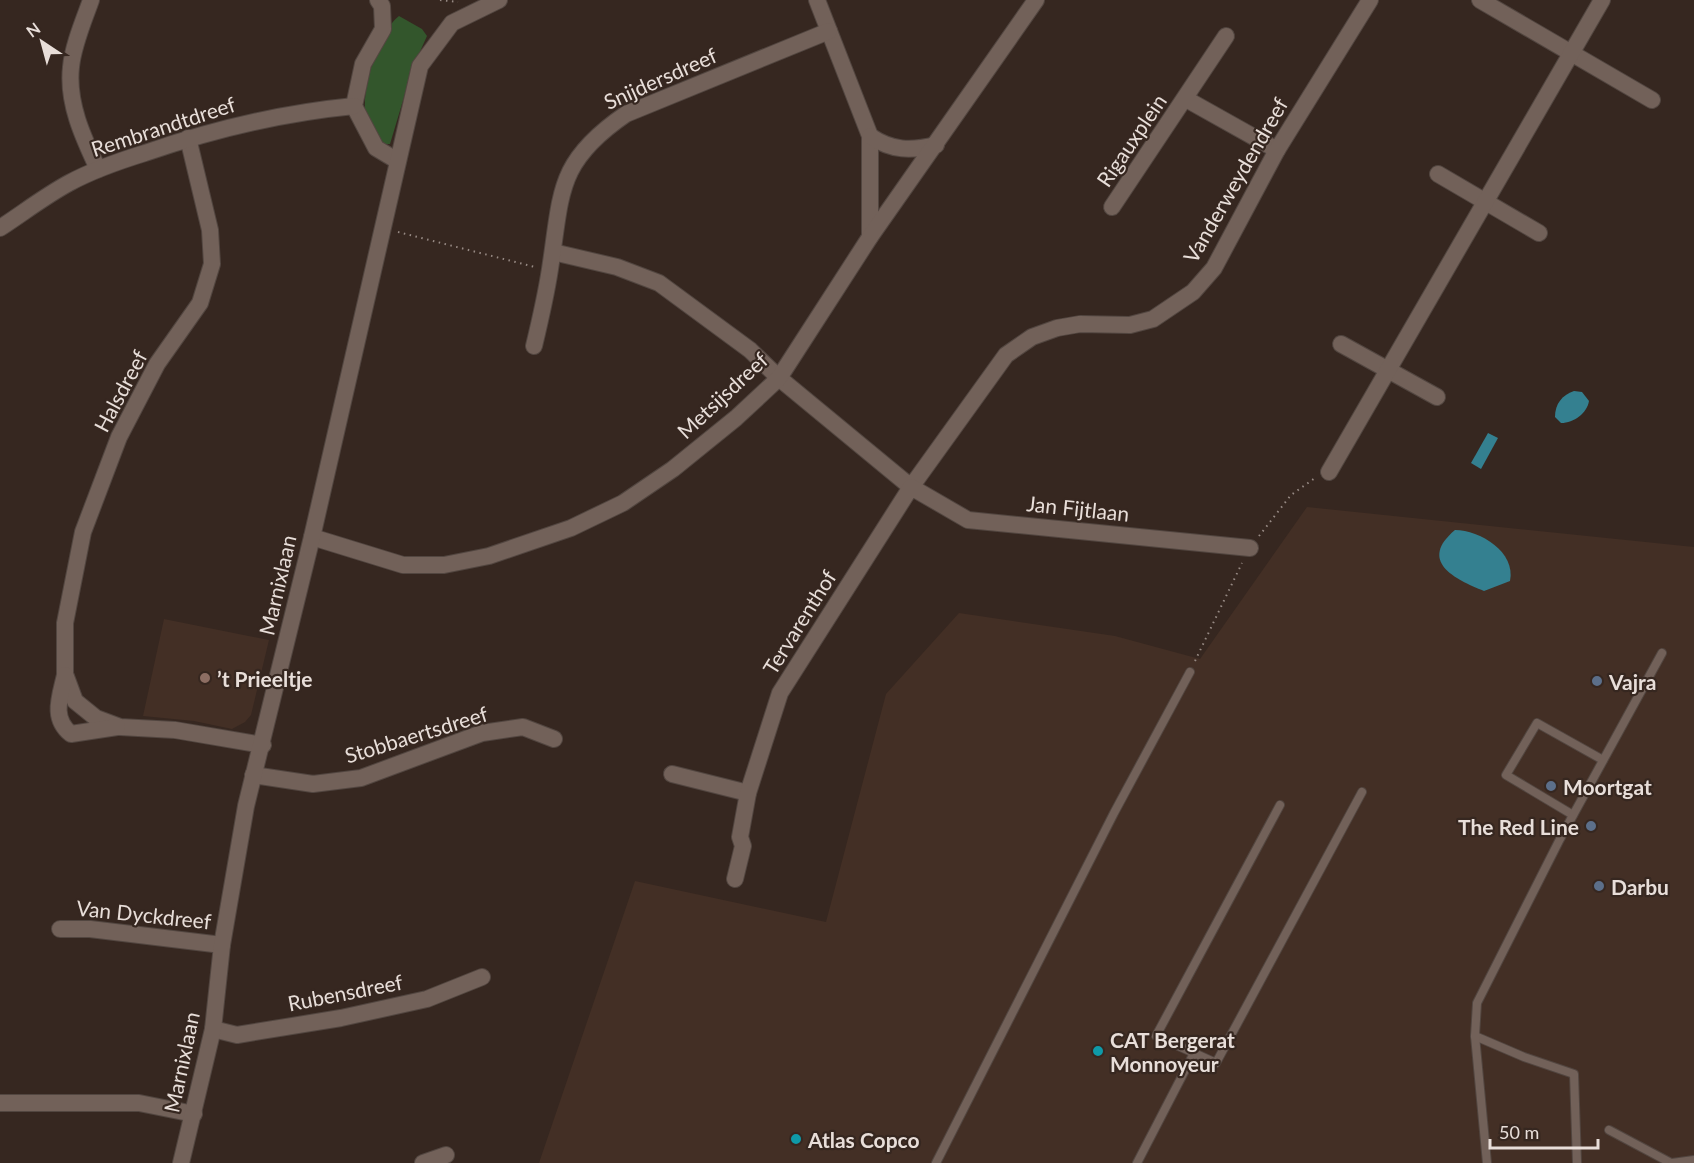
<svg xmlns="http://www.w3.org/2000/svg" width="1694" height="1163" font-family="Lato,sans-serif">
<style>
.built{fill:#432f25}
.green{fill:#33562c}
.water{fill:#348090}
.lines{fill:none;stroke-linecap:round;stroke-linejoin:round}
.service-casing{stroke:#524640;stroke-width:10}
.minor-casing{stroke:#524640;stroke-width:18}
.path{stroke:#978a84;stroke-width:2;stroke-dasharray:1.5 4.5;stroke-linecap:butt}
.service{stroke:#726159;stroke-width:8}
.minor{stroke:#726159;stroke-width:16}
.education-dot{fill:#8d6e63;stroke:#362720;stroke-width:2}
.service-dot{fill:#5c6f8a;stroke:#362720;stroke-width:2}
.culture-dot{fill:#0f9aa8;stroke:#362720;stroke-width:2}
.labels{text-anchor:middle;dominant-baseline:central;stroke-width:4.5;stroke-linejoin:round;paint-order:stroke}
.street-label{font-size:21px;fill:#e8ded9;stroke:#362720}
.poi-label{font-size:21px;font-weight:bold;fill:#e8ded9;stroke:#362720;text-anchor:start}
</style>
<rect width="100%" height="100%" fill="#362720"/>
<g class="built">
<polygon points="1307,507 1694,547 1694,1163 539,1163 635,881 826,922 886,694 959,613 1115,636 1200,659"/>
<polygon points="164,619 269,640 251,715 245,722 232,729 194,721 143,716"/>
</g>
<path class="green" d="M399,16L422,29L427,36L413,67L390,144H383C377,136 368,125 366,116C360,91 379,31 399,16Z"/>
<g class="water">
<path d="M1574,391L1582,392L1589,401C1587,413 1574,423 1561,423L1555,417C1555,404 1562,395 1574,391Z"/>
<polygon points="1488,433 1498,438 1481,469 1471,463"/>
<path d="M1455,530C1480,530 1516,552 1510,581L1484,591C1454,579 1418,561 1455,530Z"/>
</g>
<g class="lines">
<defs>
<g id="service">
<polyline points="1573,815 1506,775 1537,723 1603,760"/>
<polyline points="1475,1036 1524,1057 1574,1074 1577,1163"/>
<polyline points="1194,1053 1156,1036 1280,805"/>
<polyline points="1609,1130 1671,1163"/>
<polyline points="936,1163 1114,813 1190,672"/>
<polyline points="1137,1163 1194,1053 1216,1063 1362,792"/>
<polyline points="1487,1163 1475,1036 1477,1003 1560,839 1662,653"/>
<polyline points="1672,1163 1694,1160"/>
</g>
<g id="minor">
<path d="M91,0C84,20 73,45 71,67C67,103 83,137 98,169"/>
<polyline points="378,0 382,6 383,29 363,64 354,106 376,148 396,160"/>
<polyline points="817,0 870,136 870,237"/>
<polyline points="1480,0 1652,100"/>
<polyline points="1186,99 1277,150"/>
<path d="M870,136C892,151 911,151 936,145"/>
<polyline points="188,138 210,230 212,264 200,303 157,364 119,437 83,532 65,623 65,674 75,701 96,718 120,727 175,730 263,745"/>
<polyline points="1438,174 1539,233"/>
<polyline points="1112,207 1226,36"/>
<path d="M0,228C23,213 45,196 69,183C93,170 119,161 145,153C214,129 282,113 354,106"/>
<polyline points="553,252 617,267 659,283 750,350 779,378 911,487 1006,355 1032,337 1057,328 1080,324 1130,325 1153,319 1193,292 1214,268 1277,150 1370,0"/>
<polyline points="1341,344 1437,397"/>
<path d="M534,346C540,321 546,295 550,269C562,192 556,162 626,114L829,31"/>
<polyline points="1329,472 1602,0"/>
<polyline points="312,537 403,565 444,565 489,556 571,528 623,503 673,469 736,418 779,378 870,237 1036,0"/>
<path d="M65,675C60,697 51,718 71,734L117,727"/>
<polyline points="672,774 748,793"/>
<polyline points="253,775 313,784 361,778 482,733 523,727 554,739"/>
<polyline points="735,879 743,846 740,837 748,793 780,693 911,487 968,520 1250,548"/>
<polyline points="60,929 90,929 222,945"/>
<polyline points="213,1029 237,1035 341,1018 427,999 482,977"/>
<polyline points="0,1103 139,1103 194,1114"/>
<polyline points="181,1163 213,1029 222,945 246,806 312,537 420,66 452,23 499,0"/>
<polyline points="423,1163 446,1155"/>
</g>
</defs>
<use href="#service" class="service-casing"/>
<use href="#minor" class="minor-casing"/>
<g class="path">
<polyline points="440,0 458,2"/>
<polyline points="398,232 535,267"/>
<polyline points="1259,536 1291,495 1315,478"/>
<polyline points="1195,661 1242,563"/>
</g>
<use href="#service" class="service"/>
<use href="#minor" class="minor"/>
</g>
<circle class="education-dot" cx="205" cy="678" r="6"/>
<g class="service-dot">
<circle cx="1597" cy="681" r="6"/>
<circle cx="1551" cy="786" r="6"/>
<circle cx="1591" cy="826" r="6"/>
<circle cx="1599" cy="886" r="6"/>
</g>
<g class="culture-dot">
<circle cx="1098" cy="1051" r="6"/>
<circle cx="796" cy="1139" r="6"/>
</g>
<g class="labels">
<g class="street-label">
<text transform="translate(660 78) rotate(-24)">Snijdersdreef</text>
<text transform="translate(163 126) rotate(-18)">Rembrandtdreef</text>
<text transform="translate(1131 140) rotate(-56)">Rigauxplein</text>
<text transform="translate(1235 180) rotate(-60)">Vanderweydendreef</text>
<text transform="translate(120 391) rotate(-62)">Halsdreef</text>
<text transform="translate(722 395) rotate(-43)">Metsijsdreef</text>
<text transform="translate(1078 508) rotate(6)">Jan Fijtlaan</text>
<text transform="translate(277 585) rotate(-77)">Marnixlaan</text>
<text transform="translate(799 622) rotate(-58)">Tervarenthof</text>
<text transform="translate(416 734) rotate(-17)">Stobbaertsdreef</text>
<text transform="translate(144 914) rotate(6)">Van Dyckdreef</text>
<text transform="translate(345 992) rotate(-11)">Rubensdreef</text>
<text transform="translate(181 1062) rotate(-78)">Marnixlaan</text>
</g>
<g class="poi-label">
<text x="217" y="678">’t Prieeltje</text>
<text x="1609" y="681">Vajra</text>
<text x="1563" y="786">Moortgat</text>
<text x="1579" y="826" text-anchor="end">The Red Line</text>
<text x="1611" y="886">Darbu</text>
<text x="1110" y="1039">CAT Bergerat<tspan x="1110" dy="24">Monnoyeur</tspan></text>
<text x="808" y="1139">Atlas Copco</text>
</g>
</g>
<g transform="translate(42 42) rotate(324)" stroke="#362720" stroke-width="4.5" paint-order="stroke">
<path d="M0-4.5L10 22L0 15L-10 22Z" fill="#e8ded9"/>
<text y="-9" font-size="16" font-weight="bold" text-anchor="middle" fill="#e8ded9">N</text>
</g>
<path d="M1490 1139v9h108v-9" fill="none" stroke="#e8ded9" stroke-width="3"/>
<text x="1499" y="1139" font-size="18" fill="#e8ded9" stroke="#362720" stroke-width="4.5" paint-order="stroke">50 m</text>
</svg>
